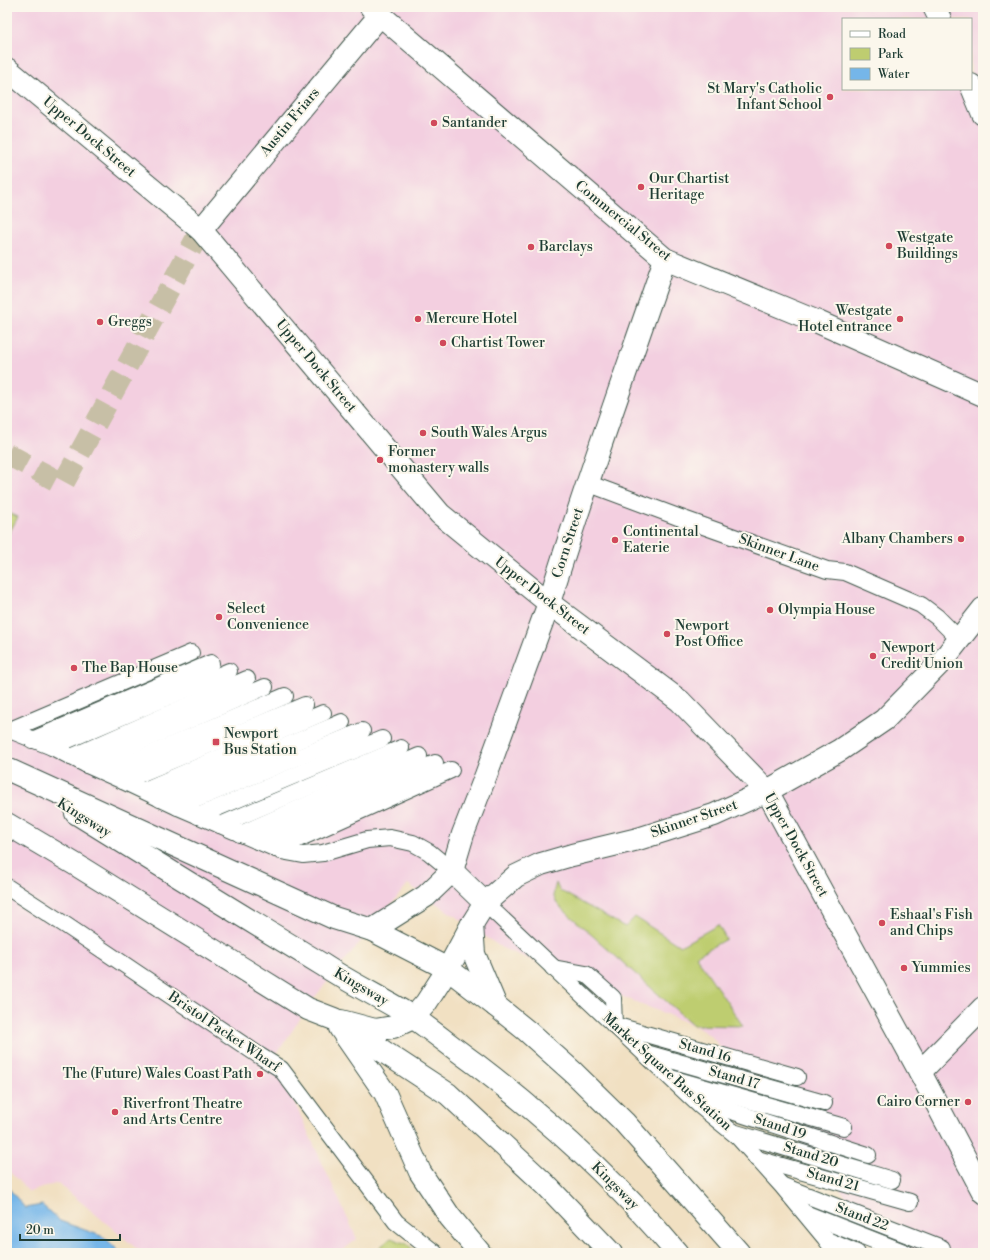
<svg xmlns="http://www.w3.org/2000/svg" width="990" height="1260" font-family="'Libre Bodoni',serif">
<style>
.built{fill:#f3cfe0;fill-rule:evenodd}
.green{fill:#becd70;stroke:#6e8552}
.water{fill:#75b6e9;stroke:#4a7a8e}
.lines{fill:none;stroke-linecap:round;stroke-linejoin:round}
.pedestrian-tunnel{stroke:#c7bfa6;stroke-width:22;stroke-dasharray:22 11;stroke-linecap:butt}
.service-casing{stroke:#3e5549;stroke-width:18}
.pedestrian-casing{stroke:#3e5549;stroke-width:24}
.minor-casing{stroke:#3e5549;stroke-width:24}
.tertiary-casing{stroke:#3e5549;stroke-width:24}
.primary-casing{stroke:#3e5549;stroke-width:24}
.service{stroke:#fff;stroke-width:16}
.pedestrian{stroke:#fff;stroke-width:22}
.minor{stroke:#fff;stroke-width:22}
.tertiary{stroke:#fff;stroke-width:22}
.primary{stroke:#fff;stroke-width:22}
.poi-dot{fill:#d1495b;stroke:#fbf7ec;stroke-width:1.5}
.labels{text-anchor:middle;dominant-baseline:central;stroke-width:4;stroke-linejoin:round;paint-order:stroke}
.poi-label{font-size:14px;fill:#1f3d34;stroke:#fbf7ec;text-anchor:start}
.street-label{font-size:14px;fill:#1f3d34;stroke:#fbf7ec}
</style>
<rect width="100%" height="100%" fill="#fbf7ec"/>
<filter id="ink" filterUnits="userSpaceOnUse"><feTurbulence type="fractalNoise" baseFrequency=".025" numOctaves="2"/><feDisplacementMap in="SourceGraphic" scale="8" xChannelSelector="R" yChannelSelector="G"/><feConvolveMatrix kernelMatrix="1 2 1 2 8 2 1 2 1" color-interpolation-filters="sRGB"/></filter>
<filter id="wash" filterUnits="userSpaceOnUse"><feTurbulence type="fractalNoise" baseFrequency=".012" numOctaves="4" result="noise"/><feDisplacementMap in="SourceGraphic" scale="16" xChannelSelector="R" yChannelSelector="G"/><feGaussianBlur stdDeviation="0.9" result="paint"/><feColorMatrix in="noise" values="0 0 0 0 0 0 0 0 0 0 0 0 0 0 0 0 0 1.4 0 .05"/><feComposite in="paint" operator="in"/></filter>
<g filter="url(#wash)">
<rect width="100%" height="100%" fill="#f1e0c2"/>
<path class="built" d="M7,7H983V1253H894L711,1036L693,1025L502,948L408,884L314,998L274,1058L357,1239L339,1253H142L58,1183L29,1192L7,1169ZM843,19H971V89H843Z"/>
<g class="green">
<polygon points="7,512 18,517 7,537"/>
<path d="M556,883L559,890L625,927L635,917L680,946L718,925L726,939L696,956L743,1026L693,1025L558,905C552,895 553,893 556,883Z"/>
<polygon points="391,1238 407,1244 417,1253 385,1253 379,1248"/>
</g>
<polygon class="water" points="7,1186 25,1208 42,1205 60,1221 104,1237 121,1253 7,1253"/>
</g>
<g filter="url(#ink)">
<g class="lines">
<polyline class="pedestrian-tunnel" points="7,454 63,484 201,230"/>
<defs>
<g id="service">
<polyline points="587,483 678,517 827,570 845,572 921,605 937,617 959,639"/>
<polyline points="7,729 52,747 87,765 123,781 178,807 281,851 303,855 323,853 367,840 390,838 413,843 429,852 452,871"/>
<polyline points="10,730 191,653"/>
<polyline points="32,740 211,663"/>
<polyline points="52,747 229,671"/>
<polyline points="71,757 247,679"/>
<polyline points="87,765 265,687"/>
<polyline points="106,773 285,696"/>
<polyline points="123,781 305,705"/>
<polyline points="144,790 323,713"/>
<polyline points="160,799 342,722"/>
<polyline points="178,807 362,731"/>
<polyline points="198,816 382,739"/>
<polyline points="220,825 401,748"/>
<polyline points="240,834 419,756"/>
<polyline points="257,841 435,763"/>
<polyline points="276,849 451,770"/>
<polyline points="7,887 67,926 260,1056 281,1069 396,1222 435,1253"/>
<polyline points="485,903 699,1105 737,1136 782,1186 825,1238 836,1253"/>
<polyline points="553,968 586,974 613,998 614,1025 797,1077"/>
<polyline points="646,1053 824,1103"/>
<polyline points="674,1079 844,1127"/>
<polyline points="700,1101 868,1155"/>
<polyline points="733,1132 892,1180"/>
<polyline points="757,1159 910,1202"/>
<polyline points="783,1186 942,1248"/>
<polyline points="807,1214 906,1253"/>
<polyline points="827,1240 857,1253"/>
</g>
<g id="pedestrian">
<polyline points="371,7 665,259 818,322 983,395"/>
<path d="M7,69L201,230L440,514L549,603C584,487 626,373 665,259"/>
<polyline points="201,230 380,15"/>
<polyline points="767,791 920,1072 983,1192"/>
<polyline points="920,1072 983,1008"/>
</g>
<g id="minor">
<polyline points="452,871 485,903"/>
<polyline points="372,930 426,896 452,871 463,834 486,775 549,603 680,701 767,791"/>
</g>
<g id="tertiary">
<polyline points="934,7 940,19"/>
<polyline points="971,85 983,114"/>
<polyline points="472,924 474,954 496,1006"/>
<polyline points="341,1021 375,1030 393,1027 413,1018 426,1003 448,969 472,924 485,903 516,876 541,864 572,855 638,839 714,815 767,791 840,750 884,720 943,660 983,609"/>
</g>
<g id="primary">
<polyline points="7,769 334,918 372,930 448,969 496,1006 527,1031 574,1073 624,1122 739,1253"/>
<path d="M76,813C158,864 240,915 323,965C352,984 384,999 414,1018C435,1033 456,1050 477,1065C550,1121 618,1183 677,1253"/>
<polyline points="7,824 78,866 308,1009 334,1019 448,1094 546,1185 611,1253"/>
<polyline points="340,1028 385,1093 420,1172 450,1217 480,1253"/>
</g>
</defs>
<use href="#service" class="service-casing"/>
<use href="#pedestrian" class="pedestrian-casing"/>
<use href="#minor" class="minor-casing"/>
<use href="#tertiary" class="tertiary-casing"/>
<use href="#primary" class="primary-casing"/>
<use href="#service" class="service"/>
<use href="#pedestrian" class="pedestrian"/>
<use href="#minor" class="minor"/>
<use href="#tertiary" class="tertiary"/>
<use href="#primary" class="primary"/>
</g>
</g>
<g class="poi-dot">
<circle cx="830" cy="97" r="4"/>
<circle cx="434" cy="123" r="4"/>
<circle cx="641" cy="187" r="4"/>
<circle cx="889" cy="246" r="4"/>
<circle cx="531" cy="247" r="4"/>
<circle cx="418" cy="319" r="4"/>
<circle cx="900" cy="319" r="4"/>
<circle cx="100" cy="322" r="4"/>
<circle cx="443" cy="343" r="4"/>
<circle cx="423" cy="433" r="4"/>
<circle cx="380" cy="460" r="4"/>
<circle cx="961" cy="539" r="4"/>
<circle cx="615" cy="540" r="4"/>
<circle cx="770" cy="610" r="4"/>
<circle cx="219" cy="617" r="4"/>
<circle cx="667" cy="634" r="4"/>
<circle cx="873" cy="656" r="4"/>
<circle cx="74" cy="668" r="4"/>
<rect x="212" y="738" width="8" height="8" rx="2"/>
<circle cx="882" cy="923" r="4"/>
<circle cx="904" cy="968" r="4"/>
<circle cx="260" cy="1074" r="4"/>
<circle cx="968" cy="1102" r="4"/>
<circle cx="115" cy="1112" r="4"/>
</g>
<g class="labels">
<g class="poi-label">
<text x="822" y="89" text-anchor="end">St Mary's Catholic<tspan x="822" dy="16">Infant School</tspan></text>
<text x="442" y="123">Santander</text>
<text x="649" y="179">Our Chartist<tspan x="649" dy="16">Heritage</tspan></text>
<text x="897" y="238">Westgate<tspan x="897" dy="16">Buildings</tspan></text>
<text x="539" y="247">Barclays</text>
<text x="892" y="311" text-anchor="end">Westgate<tspan x="892" dy="16">Hotel entrance</tspan></text>
<text x="426" y="319">Mercure Hotel</text>
<text x="108" y="322">Greggs</text>
<text x="451" y="343">Chartist Tower</text>
<text x="431" y="433">South Wales Argus</text>
<text x="388" y="452">Former<tspan x="388" dy="16">monastery walls</tspan></text>
<text x="623" y="532">Continental<tspan x="623" dy="16">Eaterie</tspan></text>
<text x="953" y="539" text-anchor="end">Albany Chambers</text>
<text x="227" y="609">Select<tspan x="227" dy="16">Convenience</tspan></text>
<text x="778" y="610">Olympia House</text>
<text x="675" y="626">Newport<tspan x="675" dy="16">Post Office</tspan></text>
<text x="881" y="648">Newport<tspan x="881" dy="16">Credit Union</tspan></text>
<text x="82" y="668">The Bap House</text>
<text x="224" y="734">Newport<tspan x="224" dy="16">Bus Station</tspan></text>
<text x="890" y="915">Eshaal's Fish<tspan x="890" dy="16">and Chips</tspan></text>
<text x="912" y="968">Yummies</text>
<text x="252" y="1074" text-anchor="end">The (Future) Wales Coast Path</text>
<text x="960" y="1102" text-anchor="end">Cairo Corner</text>
<text x="123" y="1104">Riverfront Theatre<tspan x="123" dy="16">and Arts Centre</tspan></text>
</g>
<g class="street-label">
<text transform="translate(290 122) rotate(-50)">Austin Friars</text>
<text transform="translate(89 137) rotate(40)">Upper Dock Street</text>
<text transform="translate(623 221) rotate(39)">Commercial Street</text>
<text transform="translate(316 366) rotate(50)">Upper Dock Street</text>
<text transform="translate(568 543) rotate(-72)">Corn Street</text>
<text transform="translate(779 553) rotate(20)">Skinner Lane</text>
<text transform="translate(542 596) rotate(38)">Upper Dock Street</text>
<text transform="translate(84 818) rotate(32)">Kingsway</text>
<text transform="translate(694 819) rotate(-19)">Skinner Street</text>
<text transform="translate(796 845) rotate(61)">Upper Dock Street</text>
<text transform="translate(361 987) rotate(30)">Kingsway</text>
<text transform="translate(224 1032) rotate(34)">Bristol Packet Wharf</text>
<text transform="translate(705 1051) rotate(16)">Stand 16</text>
<text transform="translate(667 1072) rotate(42)">Market Square Bus Station</text>
<text transform="translate(734 1078) rotate(16)">Stand 17</text>
<text transform="translate(780 1127) rotate(18)">Stand 19</text>
<text transform="translate(811 1155) rotate(17)">Stand 20</text>
<text transform="translate(833 1180) rotate(16)">Stand 21</text>
<text transform="translate(615 1186) rotate(45)">Kingsway</text>
<text transform="translate(862 1217) rotate(21)">Stand 22</text>
</g>
</g>
<rect width="990" height="1260" fill="none" stroke="#fbf7ec" stroke-width="24"/>
<rect x="842" y="18" width="130" height="72" fill="#fbf7ec" stroke="#a3ada2"/>
<rect x="850" y="31" width="20" height="6" fill="#ffffff" stroke="#a3ada2"/>
<text x="878" y="38" font-size="12" fill="#1f3d34">Road</text>
<rect x="850" y="48" width="20" height="12" fill="#becd70" stroke="#a3ada2"/>
<text x="878" y="58" font-size="12" fill="#1f3d34">Park</text>
<rect x="850" y="68" width="20" height="12" fill="#75b6e9" stroke="#a3ada2"/>
<text x="878" y="78" font-size="12" fill="#1f3d34">Water</text>
<path d="M20 1234v6h100v-6" fill="none" stroke="#1f3d34" stroke-width="2"/>
<text x="26" y="1234" font-size="12" fill="#1f3d34" stroke="#fbf7ec" stroke-width="3" paint-order="stroke">20 m</text>
</svg>
